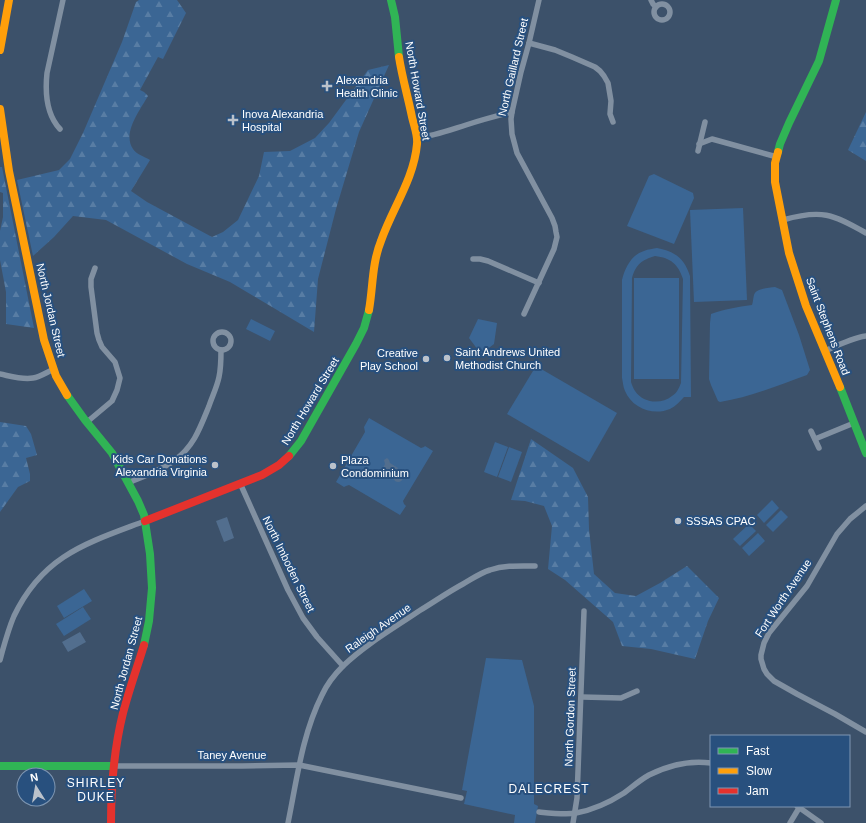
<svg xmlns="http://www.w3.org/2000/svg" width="866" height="823" font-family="Helvetica,sans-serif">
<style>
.green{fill:#3b6694;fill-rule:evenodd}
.forest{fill:url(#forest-firs)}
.water{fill:#526e8e}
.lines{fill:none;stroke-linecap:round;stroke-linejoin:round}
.street{stroke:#8190a1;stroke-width:5.5}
.fast{stroke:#30b455;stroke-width:8}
.slow{stroke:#ff9f0a;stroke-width:8}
.jam{stroke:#e5322d;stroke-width:8}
.poi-dot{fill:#bbc2cb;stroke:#28507e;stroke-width:1.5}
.labels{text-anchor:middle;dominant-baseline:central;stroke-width:4;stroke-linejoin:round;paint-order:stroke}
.street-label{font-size:11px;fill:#fff;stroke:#28507e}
.poi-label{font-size:11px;fill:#fff;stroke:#28507e;text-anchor:start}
.neighbourhood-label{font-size:12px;letter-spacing:1px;fill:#fff;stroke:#28507e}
</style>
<defs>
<pattern id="forest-firs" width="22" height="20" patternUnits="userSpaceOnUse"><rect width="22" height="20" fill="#3b6694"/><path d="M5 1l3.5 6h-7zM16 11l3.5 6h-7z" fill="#587da4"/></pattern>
</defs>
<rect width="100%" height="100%" fill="#3c516a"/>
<g class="green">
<polygon points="654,174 693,193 694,198 674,244 627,226 649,176"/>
<polygon points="743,208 747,300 694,302 690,210"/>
<path d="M657,248C676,252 684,258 690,276L691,397H684C680,401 676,406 670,409C653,416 632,408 625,391C623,387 623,382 622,378V280C625,268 631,255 644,251C648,249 653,249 657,248ZM655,256C671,258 678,264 683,279L681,383C679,388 677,393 672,396C661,405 643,403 635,391C633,388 632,385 631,382L632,278C636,264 642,260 655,256Z"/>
<rect x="634" y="278" width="45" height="101"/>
<path d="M775,287L782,290L799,335L810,370L807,375C779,385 750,397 720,402L718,401L711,385L709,379L710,323L711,314C725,309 737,307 752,305C753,302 753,299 754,295C756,288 769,288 775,287Z"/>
<polygon points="251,319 275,331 270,341 246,329"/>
<polygon points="478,319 497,323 494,344 481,354 469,338"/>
<polygon points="536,366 617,413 589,462 507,414"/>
<polygon points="369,418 421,448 424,447 425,446 433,451 403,501 404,504 406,506 400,515 349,485 346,486 344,487 336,482 365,432 364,427"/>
<polygon points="495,442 508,447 497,477 484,472"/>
<polygon points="509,447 522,452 511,482 498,477"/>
<polygon points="772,500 779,508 764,523 757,515"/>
<polygon points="781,510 788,517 773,532 766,525"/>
<polygon points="749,524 756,531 740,546 733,539"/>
<polygon points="758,533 765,541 749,556 742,548"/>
<polygon points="84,589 92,601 64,618 57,606"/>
<polygon points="83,607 91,619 64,636 56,624"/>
<polygon points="486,658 522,660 534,706 534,804 538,806 535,823 514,823 515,815 464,804 467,791 462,790"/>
</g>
<g class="forest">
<path d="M139,0H177L186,13L163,59L158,57L140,90L144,92L148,96C140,110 122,133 133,149C136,154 145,157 150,160L131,191L147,202L212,237L223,232L238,220L259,176L264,152L290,151L315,138L329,123L368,70L389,65L359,132L336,209L318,279L314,332L230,282L187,264L106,220L73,216L54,237L33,256L17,180L59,170L70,159L83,133L122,42L136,2Z"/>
<polygon points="866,112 866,161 848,150"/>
<polygon points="0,167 2,167 34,328 6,324 6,292 0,260 0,231 3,217 3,193 0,192"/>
<polygon points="0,422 26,426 31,434 37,455 26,458 30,474 30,481 18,487 0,512"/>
<polygon points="531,439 573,468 588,497 589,529 594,574 615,593 636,596 660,583 687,566 719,598 708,621 695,659 651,649 622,646 613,622 565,580 548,569 552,526 544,506 525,501 511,500"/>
</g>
<g class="water">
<path d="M387,458L389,460L390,463L398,468L396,472V473H400L403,475V478C402,482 398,483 395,481L393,478L394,475L383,468L385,464L384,460Z"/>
<polygon points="227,517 234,538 224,542 216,521"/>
<polygon points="80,632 86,642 68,652 62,642"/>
</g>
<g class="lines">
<g class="street">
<polyline points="651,0 653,4 656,7"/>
<circle cx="662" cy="12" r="8"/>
<polyline points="529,43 555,50 572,57 595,67 600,71 604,76 608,83 611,101 610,114 613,122"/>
<path d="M60,129C46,114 45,92 47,73L63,0"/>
<path d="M417,138C434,136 450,130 466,125C481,120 496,116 512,112"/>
<polyline points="699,144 712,139 777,157"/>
<polyline points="698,151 705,122"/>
<path d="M783,220C821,209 833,214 866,233"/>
<polyline points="473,259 480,259 488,261 539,283"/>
<polyline points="524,314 554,249 557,237 556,232 555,226 552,218 517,153 512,134 511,119 512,112 521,72 529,43 539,0"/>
<circle cx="222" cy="341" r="9"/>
<path d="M825,351C838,345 852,338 866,336"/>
<path d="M0,374C10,376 22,380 33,378C40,377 47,372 54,369"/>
<polyline points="87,422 112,401 117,390 120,378 115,362 102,347 99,340 97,333 91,287 91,279 95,268"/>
<polyline points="811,431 819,448"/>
<polyline points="815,439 854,423"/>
<path d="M128,483C143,476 161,471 175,460C194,446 200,428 209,406C212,397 217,387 219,377C221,368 221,359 221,350"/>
<polyline points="240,483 288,590 303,618 317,637 343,666"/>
<polyline points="866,506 850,519 837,534 807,586 769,633 764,643 761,655 761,659 764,669 767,674 774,681 797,694 835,714 866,732"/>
<path d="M0,660C4,645 8,630 14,616C43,555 87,543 145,521"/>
<polyline points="582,697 621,698 637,691"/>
<polyline points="113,766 242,766 299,765 461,798"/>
<polyline points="797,806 821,823"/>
<path d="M539,812C549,813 567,815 576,813C593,810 610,802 624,793C632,787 640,780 649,775C667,766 690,760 711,763"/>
<path d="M288,823C297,779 302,735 322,695C327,684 335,674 343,666C366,644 394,628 419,611C434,602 448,592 463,584C472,579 480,573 490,570C505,565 520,566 535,566"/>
<polyline points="573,823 577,798 584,611"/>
<polyline points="790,823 799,808"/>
</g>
<g class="fast">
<polyline points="391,0 395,17 399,57"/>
<polyline points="778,152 780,144 789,123 819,61 836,0"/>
<polyline points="840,387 866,453"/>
<polyline points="67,395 85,420 112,453 138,501 144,515 150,554 152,588 149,621 144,645"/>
<polyline points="289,456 301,441 356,344 364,328 369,310"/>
<polyline points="0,766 113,766"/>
</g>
<g class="slow">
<polyline points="0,50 9,0"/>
<polyline points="0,109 9,171 44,340 56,376 67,395"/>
<polyline points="778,152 775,163 775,182 789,253 806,306 840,387"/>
<path d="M369,310C373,287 372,263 381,241C392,209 414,179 417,144C418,135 414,126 412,117C408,97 402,77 399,57"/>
</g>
<g class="jam">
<polyline points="145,521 262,475 279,465 289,456"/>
<path d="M111,823C111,786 114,749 123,713C129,690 137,668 144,645"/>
</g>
</g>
<g class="poi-dot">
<path d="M325 80h4v4h4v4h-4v4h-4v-4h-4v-4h4z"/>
<path d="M231 114h4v4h4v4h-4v4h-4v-4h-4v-4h4z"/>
<circle cx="447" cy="358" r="4"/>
<circle cx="426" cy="359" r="4"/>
<circle cx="215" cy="465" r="4"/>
<circle cx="333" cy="466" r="4"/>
<circle cx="678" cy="521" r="4"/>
</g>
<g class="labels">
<g class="street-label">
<text transform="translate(513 67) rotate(-77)">North Gaillard Street</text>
<text transform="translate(418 91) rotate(80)">North Howard Street</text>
<text transform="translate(51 310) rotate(77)">North Jordan Street</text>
<text transform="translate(828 326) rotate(69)">Saint Stephens Road</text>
<text transform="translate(310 401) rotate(-59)">North Howard Street</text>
<text transform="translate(289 564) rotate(64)">North Imboden Street</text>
<text transform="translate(783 598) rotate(-56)">Fort Worth Avenue</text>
<text transform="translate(378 628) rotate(-35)">Raleigh Avenue</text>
<text transform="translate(126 663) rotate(-75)">North Jordan Street</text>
<text transform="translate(570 717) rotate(-88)">North Gordon Street</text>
<text x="232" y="755">Taney Avenue</text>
</g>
<g class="poi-label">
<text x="336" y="80">Alexandria<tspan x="336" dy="13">Health Clinic</tspan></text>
<text x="242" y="114">Inova Alexandria<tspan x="242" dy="13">Hospital</tspan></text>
<text x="455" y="352">Saint Andrews United<tspan x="455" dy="13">Methodist Church</tspan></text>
<text x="418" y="353" text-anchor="end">Creative<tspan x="418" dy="13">Play School</tspan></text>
<text x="207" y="459" text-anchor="end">Kids Car Donations<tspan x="207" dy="13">Alexandria Virginia</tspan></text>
<text x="341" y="460">Plaza<tspan x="341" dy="13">Condominium</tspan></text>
<text x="686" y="521">SSSAS CPAC</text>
</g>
<g class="neighbourhood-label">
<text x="96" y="783">SHIRLEY<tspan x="96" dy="14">DUKE</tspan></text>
<text x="549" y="789">DALECREST</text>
</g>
</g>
<rect x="710" y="735" width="140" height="72" fill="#28507e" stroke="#7e96b2"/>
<rect x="718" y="748" width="20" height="6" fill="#30b455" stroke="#7e96b2"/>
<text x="746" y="755" font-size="12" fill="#ffffff">Fast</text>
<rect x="718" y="768" width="20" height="6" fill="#ff9f0a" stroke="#7e96b2"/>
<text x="746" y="775" font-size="12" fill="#ffffff">Slow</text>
<rect x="718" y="788" width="20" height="6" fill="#e5322d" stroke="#7e96b2"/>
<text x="746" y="795" font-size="12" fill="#ffffff">Jam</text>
<g transform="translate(36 787) rotate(349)"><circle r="19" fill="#28507e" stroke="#7e96b2"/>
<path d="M0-3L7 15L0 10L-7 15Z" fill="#bbc2cb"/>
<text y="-6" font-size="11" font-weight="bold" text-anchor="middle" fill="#ffffff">N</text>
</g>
</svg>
